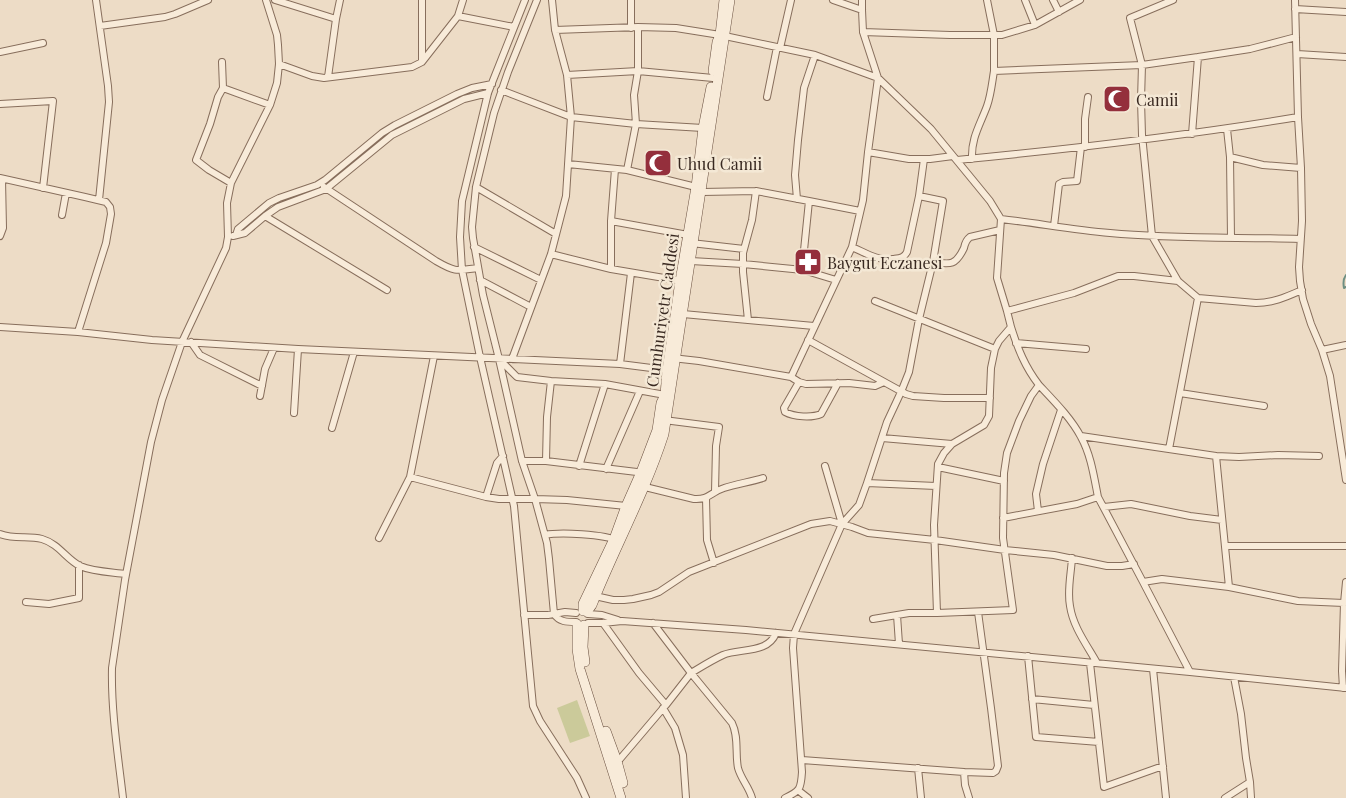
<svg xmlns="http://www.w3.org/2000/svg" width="1346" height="798" viewBox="0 0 1346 798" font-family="'Playfair Display',serif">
<rect width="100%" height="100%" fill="#eddcc6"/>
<path fill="#cbca9a" d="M577,700L590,736L570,743L557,708Z"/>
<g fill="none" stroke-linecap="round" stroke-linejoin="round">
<path stroke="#6e8f83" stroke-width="2" d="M1346,275C1343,279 1343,283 1344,288L1346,287"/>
<defs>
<path id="street" d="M96,0L108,86L109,102L99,200
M275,0L336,19
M525,0L488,93L462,201L460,237L462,270L480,357L514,506L533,706L540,721L577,778L586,798
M537,0L508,72L494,113L476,187L472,227L473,238L483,295L499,359L522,461L535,499L547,543L549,559L554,614C559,622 567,622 576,622
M631,0V28
M833,0L862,10
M862,0V10L863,32L878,78L868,152L909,159H930L953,156
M1025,0L1035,25
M1053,0L1059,12
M1080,0L1035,25L1002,35H994V71L1142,65L1141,100L1142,135L1152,236L1178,281L1198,298L1256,303C1273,303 1286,297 1302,290
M1173,0L1130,18L1142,65L1198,57
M1295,0L1298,117L1301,168L1302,221L1299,267L1300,281L1303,299L1311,324L1322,350L1330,376L1346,480
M1295,9L1346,12
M458,16L514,27
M100,26L165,17L175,14L208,0
M555,30L638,27L676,28L720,35L815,55L878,78L931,129L990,201L1001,219L997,278L1007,311L1074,293L1118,276H1134L1178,281
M863,32L950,35H994L987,0
M780,48L791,0
M0,52L43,43
M1297,54L1346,57
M422,61V0
M222,62L223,88L218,97L210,124L196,160L209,170L231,183
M279,64L312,76L324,78L412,67L422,62L458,16L463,0
M567,75L638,71L713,78
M328,77L336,19L340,0
M223,88L270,105
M501,90L571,117L636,124L703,128
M767,97L777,47
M0,104L53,101L43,188
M1227,129L1230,157
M1192,134L1198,57L1250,49L1296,37
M1085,147V119L1088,97
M868,152L863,200L852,247C866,253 877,261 893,259C900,258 904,258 907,252L919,196L924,159
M972,159C971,138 980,125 987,106C991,95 992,83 994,71
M957,160C1071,149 1185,136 1298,117
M568,164L627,170L696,187L702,192L756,191L809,201
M627,170L636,124L634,95L638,71V27
M0,178L85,197L106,202L110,207L111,214L106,243L78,332
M324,187L436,261C455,272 456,271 478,268
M476,187L556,234
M919,196L943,201L933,262L919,319L909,372L901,392L887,422L867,483L936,486
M797,199L795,175L798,140L804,88L815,55
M62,215L66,193
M265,216L387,290
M1001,219C1037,223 1073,230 1110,233C1173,239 1237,237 1300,239
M611,221L688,235
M1054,226L1059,184L1063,182L1077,181L1081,147
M236,235L238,229L269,203L279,198L317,185L325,180L382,133L395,125L457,94L472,88L492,84
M0,236L3,228L2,179
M233,236L245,233L265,216L278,207L326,189L392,135L464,99L488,93
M1231,238L1230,157L1263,165L1301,168
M691,243L744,249
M474,247L541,280
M551,254L611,269L682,281
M691,261L743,264L803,270L836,280
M933,262C951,265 956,265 964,248C965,243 966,240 970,237L1000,230
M611,269V221L615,169
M802,270L809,201L860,211
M480,280L531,307
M875,301L995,349L999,341L1011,327L1007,311
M683,314L814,326
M748,320L743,272V253L752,220L756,191
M0,327L78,332L152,340L298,349L620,364L667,370
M1011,327C1018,349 1025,367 1039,385
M808,340L906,394L913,396L944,398H990
M191,342L200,355L262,386
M1016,343L1086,349
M995,349L991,368L989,416L984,425L952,444L944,453L938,464L934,525L937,613L1013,610L1003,538L1004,473L1007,453L1019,421L1031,396L1039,385C1054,401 1071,418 1081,437C1091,455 1094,477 1098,497L1077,504L1003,518
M1322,350L1346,345
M434,356L410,477L486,497L499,499H535L567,500L626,506
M672,358L699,361L791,377L852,247
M512,359L551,254L566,196L571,117L567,75L555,30L552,0
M500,360L517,377L551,381L605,384L665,395
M620,364L631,273
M791,377L799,382L806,384L849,383L875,386L884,382
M799,382L784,408L785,412C794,417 812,418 821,414L838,383
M1180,393L1264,406
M260,396L265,369L274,348
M294,413L298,349
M664,420L719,427L716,446L715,492
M332,428L354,352
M1081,436L1216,456L1229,587L1162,579L1143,582L1098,497
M882,438L952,444
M1169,449L1198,298
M1216,456L1239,457L1278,455L1319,456
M522,461H546L645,473
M546,461L547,417L551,381
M579,466L605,384
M825,466L842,524
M938,467L1004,481
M606,469L640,391
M641,486L694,499C709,500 711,492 724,488C736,484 750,482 763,478
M486,497L497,463L503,456
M706,498L707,540L714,563
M1104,507L1131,504L1190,516L1222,520
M1038,511L1036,494L1043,464L1061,410
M0,534C15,540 28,535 42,539C59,544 66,559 80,566C94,572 112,572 126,574
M545,535C559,532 605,534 618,541
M379,538L410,477
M1225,546H1346
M1072,558C1071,574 1067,591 1070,606C1073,627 1087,645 1097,663
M1229,587L1298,601L1344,603L1346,582
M595,596L613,600H624L633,599L651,595L659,592L689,572L811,524L830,521L852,527L868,533L935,540L1005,550L1054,555L1107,566H1122L1134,564
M26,602L49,604L79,598V565
M588,614L602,615L618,620
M524,615H548L565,612L576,613
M897,615L899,644
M873,619L909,613H937
M588,623H603L622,621L746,630L1190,672L1143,582
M603,623L639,673L666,705L691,673C701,667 712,660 723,655C740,648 768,654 776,633
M653,623L691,673L732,723C739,737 735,753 738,768C741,779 749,787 752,798
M1028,656L1036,737L1099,742
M1090,663L1104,787L1163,766
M1153,669L1166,798
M1190,672L1346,688
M1343,688L1342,671L1344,603
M1032,699L1094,705
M663,708L675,728L683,755L686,798
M802,760L964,772L965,785L969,798
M615,762L620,759L665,706
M918,768L921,798
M964,772L993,773L996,771L998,766L991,708L978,612
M1250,782L1251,798
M799,791L808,798
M123,798C118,755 111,711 112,668L125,580L151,442L162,400L182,342L226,248L228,237L227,203L231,183L270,105L277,83L279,64L278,45L277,35L266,0
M785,798C800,791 801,789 802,772L793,648L794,634L842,524L859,505L867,483
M1225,798L1250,782L1246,758L1241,714L1234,677"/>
<path id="secondary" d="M713,71L717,42L720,35L724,0
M583,611V604L614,539L626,506L641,472L657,430L661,403L665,395L667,370L680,281L696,187L703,128L711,87
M587,612L592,605C615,547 645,493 664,434L730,0
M577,624V649L580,669L621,798
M584,625L583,647L585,662
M606,731L617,761L623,783"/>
</defs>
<use href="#street" stroke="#876e5c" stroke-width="8"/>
<use href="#secondary" stroke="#694f3f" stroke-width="10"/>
<use href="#street" stroke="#f8ebd9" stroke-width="6"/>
<use href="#secondary" stroke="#f8ebd9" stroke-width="9"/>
</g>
<defs>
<symbol id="mosque-square" viewBox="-11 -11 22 22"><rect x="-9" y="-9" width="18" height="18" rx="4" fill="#942f3c" stroke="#f4e8d5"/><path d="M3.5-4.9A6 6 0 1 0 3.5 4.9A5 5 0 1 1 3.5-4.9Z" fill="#fff"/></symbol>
<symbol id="pharmacy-square" viewBox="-11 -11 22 22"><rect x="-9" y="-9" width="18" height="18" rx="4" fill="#942f3c" stroke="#f4e8d5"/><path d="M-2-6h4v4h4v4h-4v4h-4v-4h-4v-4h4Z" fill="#fff"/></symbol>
</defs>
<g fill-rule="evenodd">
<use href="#mosque-square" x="1101" y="83" width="32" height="32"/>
<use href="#mosque-square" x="642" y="147" width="32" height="32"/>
<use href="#pharmacy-square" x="792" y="246" width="32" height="32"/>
</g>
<g text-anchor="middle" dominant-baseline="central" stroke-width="5" stroke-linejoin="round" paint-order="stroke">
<g font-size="16" fill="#382820" stroke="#f4e8d5" text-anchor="start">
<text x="1136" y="99">Camii</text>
<text x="677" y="163">Uhud Camii</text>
<text x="827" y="262">Baygut Eczanesi</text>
</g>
<g font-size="16" fill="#382820" stroke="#f4e8d5">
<text transform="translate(662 310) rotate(-82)">Cumhuriyetr Caddesi</text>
</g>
</g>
</svg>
